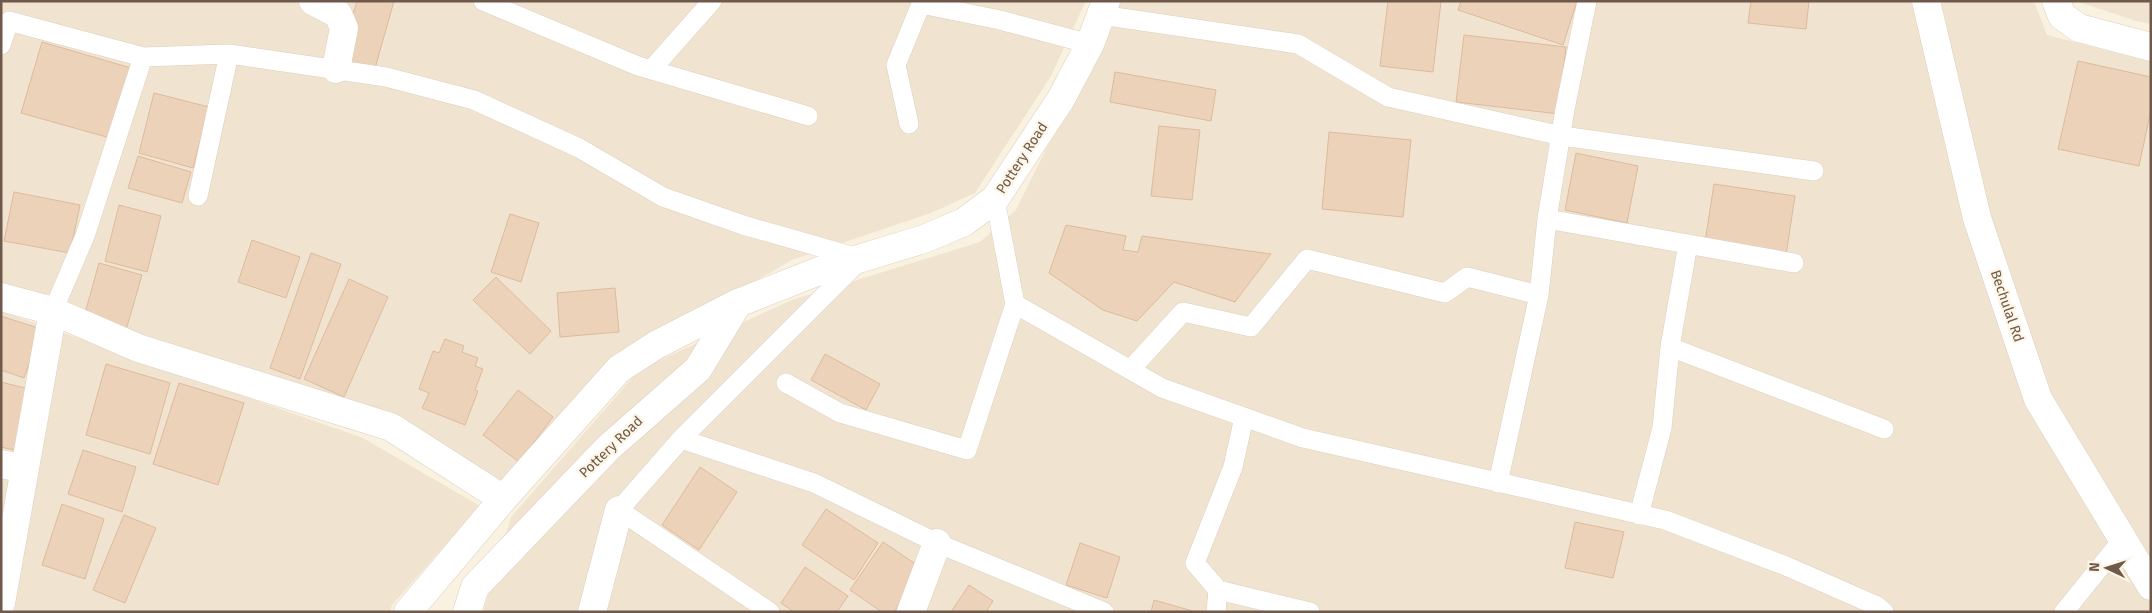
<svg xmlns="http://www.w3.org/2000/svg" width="2152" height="613" viewBox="0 0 2152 613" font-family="'Fira Sans',sans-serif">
<rect width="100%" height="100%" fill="#faf2e0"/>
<path fill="#f0e4d0" d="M1,1H1086L1051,76L975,193L931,213L792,260L604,368L499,495L365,422L1,303Z
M1119,1H2034L2047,35L2151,62V612H483L511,517L640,369L792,300L980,242L1016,210Z
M2076,1H2151V24L2136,21Z
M1,311L363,438L480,506L392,605L390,612H1Z"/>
<path fill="#edd2ba" stroke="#deba9c" d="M357,1H394L374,72L339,61Z
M1388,1H1441L1433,72L1380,66Z
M1461,1H1577L1563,45L1458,10Z
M1751,1H1809L1806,29L1748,23Z
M1464,35L1566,47L1559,114L1456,102Z
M42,42L131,68L110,138L21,113Z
M2078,61L2151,77V110L2139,166L2058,149Z
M1115,72L1216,90L1211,121L1110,102Z
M154,93L209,107L193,168L139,153Z
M1159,126L1200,130L1192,200L1151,196Z
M1329,132L1411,140L1403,217L1322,209Z
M1576,153L1638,166L1627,223L1565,210Z
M138,156L191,172L182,203L128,188Z
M1714,184L1795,196L1786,255L1705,242Z
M14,192L80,205L70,253L4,241Z
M119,205L161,216L147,272L105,261Z
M510,214L539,223L521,282L491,272Z
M1066,225L1126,236L1123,250L1138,252L1142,236L1271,254L1235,302L1174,282L1137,321L1103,310L1049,273Z
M252,240L300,257L286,298L238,282Z
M311,253L341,264L300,379L270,368Z
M99,263L142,275L126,330L84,317Z
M496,277L551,331L530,354L473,300Z
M349,279L388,297L344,397L304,379Z
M615,288L619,332L560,337L557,293Z
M1,316L41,329L24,378L1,370Z
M445,339L464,346L462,352L478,358L475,366L483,369L475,390L478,391L465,425L422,408L429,393L419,389L433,351L439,353Z
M825,354L880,384L866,410L811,380Z
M106,364L170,383L150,454L86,435Z
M1,382L29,389L14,450L1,447Z
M179,383L244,403L218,485L153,464Z
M518,390L553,417L519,462L483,435Z
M83,450L136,467L122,512L68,494Z
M700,467L737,492L699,550L662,525Z
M62,504L104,519L85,579L42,565Z
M826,509L878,543L854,580L802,545Z
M124,515L156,528L125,603L93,590Z
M1575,522L1624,532L1613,578L1565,568Z
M883,542L923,569L894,612H882L850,590Z
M1080,543L1120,557L1107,598L1066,585Z
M805,567L848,596L837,612H794L781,603Z
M969,585L993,601L986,612H951Z
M1154,600L1196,612H1151Z"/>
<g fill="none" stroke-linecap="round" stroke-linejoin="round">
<defs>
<path id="service" d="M483,1L638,66L808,116
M1101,15L1298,44L1388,97L1562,136L1814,171
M1,45L9,21L143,57L85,236L53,311
M143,57L229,54
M651,70L712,1
M909,124L896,65L921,4L1000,20L1090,44
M198,196L229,54L386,77L474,100L579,148L663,197L743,225L858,258
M1547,219L1794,263
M1015,304L1162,388L1303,438L1665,520L1786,566L1877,606L1884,612
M1670,347L1884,429
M1130,370L1183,312L1251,327L1307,259L1445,293L1467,277L1539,295
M786,383L840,413L967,450L1015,304L995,199
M1244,417L1233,467L1195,563L1218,590L1310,612
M681,439L814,483L937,543L1104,612
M1498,483L1539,295L1547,219L1565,109L1587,1
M1639,515L1662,428L1670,347L1688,244
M770,612L619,510L681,439L859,261
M1216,612L1218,590
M2064,612L2123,539"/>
<path id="minor" d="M313,1L338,14L344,28L336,69
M1926,1L1977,218L2038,399L2151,586
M2056,1L2062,16L2079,28L2151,47
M1,297L53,311L138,348L391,427L503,499L408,612
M1,464L25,469
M1,603L53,311
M592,612L619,510
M911,612L937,543"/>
<path id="tertiary" d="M503,499L619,369L656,345L738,303L819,271L924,239L964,222L995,199L1061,99L1090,44L1106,1
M467,612L475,587L608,448L698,369L738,303"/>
</defs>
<use href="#service" stroke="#ddcebd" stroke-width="20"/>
<use href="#minor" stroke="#ddcebd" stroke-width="29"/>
<use href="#tertiary" stroke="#ddcebd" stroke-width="29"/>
<use href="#service" stroke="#fff" stroke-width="19"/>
<use href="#minor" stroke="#fff" stroke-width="28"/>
<use href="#tertiary" stroke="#fff" stroke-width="28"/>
</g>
<g text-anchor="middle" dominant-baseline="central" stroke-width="4.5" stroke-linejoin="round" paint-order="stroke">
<g font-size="14" fill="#6e594a" stroke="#fdf6e6">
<text transform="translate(1022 158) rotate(-57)">Pottery Road</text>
<text transform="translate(2007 306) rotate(71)">Bechulal Rd</text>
<text transform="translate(611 447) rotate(-44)">Pottery Road</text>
</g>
</g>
<rect width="2152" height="613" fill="none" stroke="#6e594a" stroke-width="5"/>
<g transform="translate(2107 568) rotate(274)" stroke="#fdf6e6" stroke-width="4" paint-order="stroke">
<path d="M0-4L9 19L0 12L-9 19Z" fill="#6e594a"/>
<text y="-8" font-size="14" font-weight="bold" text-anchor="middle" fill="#6e594a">N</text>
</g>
</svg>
